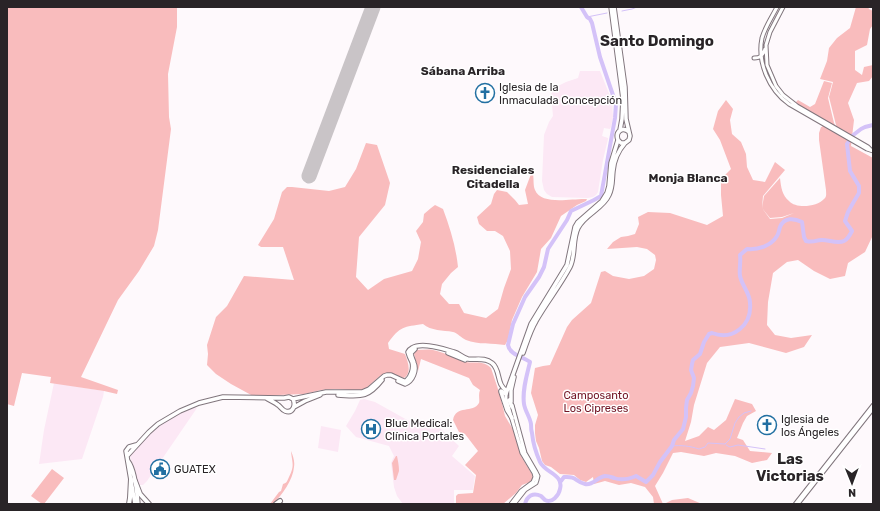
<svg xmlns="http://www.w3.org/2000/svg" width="880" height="511" viewBox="0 0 880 511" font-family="Rubik,sans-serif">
<rect width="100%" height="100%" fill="#fef9fc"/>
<path fill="#fce8f5" d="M580,71H600L612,101L613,117L611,127L610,129L604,128L602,136L608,138V139L603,160L598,192L596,195L593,197L588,198L552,197L547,194L544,190L542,181L544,135L549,122L553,116L551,94L556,87L566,82L578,78Z
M54,383L104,391L103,397L82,459L39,464L44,430Z
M364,399L375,402L418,426L423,425L426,421L441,429L459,446L452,456L475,476L473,490H454V504H403L397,496L394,487L391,463L394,456L389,446L356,437L346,426L355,411L360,400Z
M194,407L197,408L147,481L143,485H139L130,456L131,453L150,434L164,422L184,411Z
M321,426L341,430L338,452L318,448Z"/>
<path fill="#f9bcbd" d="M7,7H177V27L168,74L169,117L171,129L158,230L154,246L139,271L118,300L81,377L118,390L117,394L104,391L50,383L51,377L22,373L14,406L7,404Z
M856,7H868L869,9L873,11V25L870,29L867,45L855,51V70L862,75L864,67L873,65V76L869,81L857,83L848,103L854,120L851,146L873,158V235L865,252L848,263L845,276L830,279L814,271L798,260L787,262L773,273L768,302L767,325L775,335L791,338L812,335L804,347L786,353L749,343L720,347L707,363L694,405L691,422L685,441L699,436L708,427L714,430L726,420L735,399L752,404L756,411L747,416L743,423L737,438L743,440L750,451L772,453L767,460L752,463L735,456L716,453L704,456L681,452L673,453L663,473L655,486L663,504H654L653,497L645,487L631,483L619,485L605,481L594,484L593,477L586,482L580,480L574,475L560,474L551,467L545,465L542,461L539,448L536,441L535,433V425L538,415L531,393L535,368L543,366L550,365L567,327L572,320L591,303L601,272L605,271L613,276L629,279L644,276L654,269L656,260L655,255L647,249L637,247L607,249L613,242L621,237L628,236L635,234L639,224L638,217L648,212L670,213L707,225L723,216L721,195V179L731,169L720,140L713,129L718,111L726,100L733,109L730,120L732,134L741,142L746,154L747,167L753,180L765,182L775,162L785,170L763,196L762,208L770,219L782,218L794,213L782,217L770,218L762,208L764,196L780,178C781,187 782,195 789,201C796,209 817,207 824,199C827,197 826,194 826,190L819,140V133L821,127H822L823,125L795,103L798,100L810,107L815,104L824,81L832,83L828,98L834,123L837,129L829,97L833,82L820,79L827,61L829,48L837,38L850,28Z
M366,143L377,145L390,183L385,205L359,237L356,277L368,290L384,279L412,271L418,259L421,242L416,231L423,222L424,214L431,208L435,205L443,209C450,228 456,247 458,267L451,273L442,284L440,294L449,304H459L464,313L486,318L498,309L504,288L511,269L510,251L503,236L495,231H487L479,224L477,217L491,204L494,194L497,190L507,192L515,200L519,205L528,204L525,190L531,174H533C534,179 533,186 535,190C541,206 573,198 587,199L586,201L577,205L561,216L551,238L541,249L537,272L522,297L512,320L508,340L505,345C493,343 478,345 466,340C461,338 458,333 453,332C443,330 431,331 423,324C404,327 400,326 388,343L389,349L405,354C408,362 412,373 404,378L388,373L381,375L363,391L335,389L321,390L304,394L253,396L231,384L216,374L207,365L208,354L207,345L216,317L227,306L244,276L294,280L283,247H261L258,245L274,219L282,192L287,187H292L329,191L345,187L356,169Z
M417,350C422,350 428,349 433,350C444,352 453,358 463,361C474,365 481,359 491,368L500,395L505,416L515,433L521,456L532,474L533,480L530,482L522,485L516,493L503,504H456V496L458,494L473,493L476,475L465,465L478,451L465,434L459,432L453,420C456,404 473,414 479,403C480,400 478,395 480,390L473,385L469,378L421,359L418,371L414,354L415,351Z
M291,451C293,456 295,461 294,467C293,480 282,495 273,504H270L279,492L281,491L283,484C287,483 287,481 289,477C295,465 292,463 291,451Z
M396,456H397C398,461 399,466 399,471C398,474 397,477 396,480H394L392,463Z
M52,469L64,478L44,504H42L31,496Z
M688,498L702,504H664L672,500Z"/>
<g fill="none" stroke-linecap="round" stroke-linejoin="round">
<path stroke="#d4c2f8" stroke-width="1" d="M622,11L632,9L637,7
M587,17L607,13
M726,445L730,447L738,445L765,449
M672,446C681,445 690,446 699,449L705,447L708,443L725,444L730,439L735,423L739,417L744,413L751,411"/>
<path stroke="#d4c2f8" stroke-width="4" d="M561,481L564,477C577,476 575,482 585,484C593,486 597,477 605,476C609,476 611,477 614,478C622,481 629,479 636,476L646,482L653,475L660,462L672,446L674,440L683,429L686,417V408L687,400L691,393L693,386L694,378L691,370L692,364L693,360L700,354L704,342L709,334L712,333C733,341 752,325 750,303C750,293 742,286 740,276C739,270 741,261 740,255L747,249C758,250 771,246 777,236C779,233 779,230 780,227C784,217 794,218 802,222L804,237L806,241C815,243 815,240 822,240C829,240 838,244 844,241C848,239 850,235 852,231L845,221L848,212L853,203L859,193V186L850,171L847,144L852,136L861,129L865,127L873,125
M525,504C527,496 533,492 541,496C542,497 544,499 545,500C552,504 559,495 560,489C564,474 545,473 540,462C536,453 533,443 532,433C531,430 531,427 531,424C530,417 525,411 524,404C522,390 527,375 530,362C523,357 509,354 508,345L513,324L525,297L539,277L544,267L548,249L567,220L571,211L594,200L601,196L615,118L616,104L600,57L592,23L590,19L587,17L581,7"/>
<path stroke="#c9c4c7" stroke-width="15" d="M309,176L373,7"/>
<defs>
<path id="tertiary" d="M795,504L873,405
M798,504L873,409"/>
<path id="secondary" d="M777,7C772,17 765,27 762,38C757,62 769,90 789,104L867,149L873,151
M783,7L770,32L766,45L767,65L776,86L783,95L797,106L868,147L871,150
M754,58C761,58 763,55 765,49
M506,394V399L522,453L534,473L535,477L533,482L521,491L511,504
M512,405L525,453L536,472L538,476L537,480L536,483L525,490L514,504"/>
<path id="primary" d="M611,7L623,99L622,119L620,130
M614,7L625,87L626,119L630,136L629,140L625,143H621L618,140
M448,353L465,360
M523,353C527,342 530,331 536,321C546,303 560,286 570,267C576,255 572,240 578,228C585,214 603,209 609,195C613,187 612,179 613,171C614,160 618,151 625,143
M398,381L405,384C413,381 417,370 414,363C413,359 411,357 411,353L415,349
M501,391L506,394L531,324L567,265L575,227L578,222L602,201L607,193L609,186L611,163L618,140C615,132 622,126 629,132
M501,392L507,410L512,418
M338,395C360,396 367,399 382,380
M266,398C270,400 274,402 278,405C280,406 282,410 285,411C293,414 296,405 293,399
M509,400L512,407
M511,402V390L514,377
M294,407L305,401L320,395
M127,456L149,432L158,424L180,411L199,403L223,397L284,398L289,397L293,399L326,392H362L369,389L384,376L387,375H391L404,381H406C411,377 414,368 412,362C410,358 409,356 408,352C409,350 410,349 412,348C421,342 445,349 454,352C459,353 463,358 468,359C476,360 485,357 492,363C501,370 496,385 507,391
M128,461C135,470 137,492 138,504
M135,504L126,451L129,447L136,445"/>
<path id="trunk" d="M135,481L140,494L149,504
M129,504L130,498L131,479
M276,504L280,501"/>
</defs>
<use href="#tertiary" stroke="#81767d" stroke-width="4.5"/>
<use href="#secondary" stroke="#81767d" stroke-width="5"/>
<use href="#primary" stroke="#81767d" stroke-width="5.5"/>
<use href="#trunk" stroke="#81767d" stroke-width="6"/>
<use href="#tertiary" stroke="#fff" stroke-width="2.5"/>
<use href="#secondary" stroke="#fff" stroke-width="3"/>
<use href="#primary" stroke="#fff" stroke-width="3.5"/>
<use href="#trunk" stroke="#fff" stroke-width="4"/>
</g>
<defs>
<symbol id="church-ring" viewBox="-11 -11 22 22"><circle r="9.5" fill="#fff" stroke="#2270a2" stroke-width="1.5"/><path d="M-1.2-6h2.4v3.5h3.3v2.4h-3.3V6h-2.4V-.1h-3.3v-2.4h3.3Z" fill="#2270a2"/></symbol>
<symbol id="hospital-ring" viewBox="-11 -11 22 22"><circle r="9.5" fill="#fff" stroke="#2270a2" stroke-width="1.5"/><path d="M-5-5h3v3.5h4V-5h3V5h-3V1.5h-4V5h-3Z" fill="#2270a2"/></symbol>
<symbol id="civic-ring" viewBox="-11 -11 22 22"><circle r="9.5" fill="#fff" stroke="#2270a2" stroke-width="1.5"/><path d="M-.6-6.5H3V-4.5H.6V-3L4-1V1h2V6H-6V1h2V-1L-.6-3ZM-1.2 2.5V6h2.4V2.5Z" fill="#2270a2"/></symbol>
</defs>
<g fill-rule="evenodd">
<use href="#church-ring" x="474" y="82" width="22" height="22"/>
<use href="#church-ring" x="756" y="414" width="22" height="22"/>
<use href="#hospital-ring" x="360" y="418" width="22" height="22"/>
<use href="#civic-ring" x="149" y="458" width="22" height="22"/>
</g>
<g text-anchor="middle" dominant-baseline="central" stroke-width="3" stroke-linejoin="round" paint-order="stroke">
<g font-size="11" fill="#292427" stroke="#fff" text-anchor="start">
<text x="499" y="87">Iglesia de la<tspan x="499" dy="13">Inmaculada Concepción</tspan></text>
<text x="781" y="419">Iglesia de<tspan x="781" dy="13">los Ángeles</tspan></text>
<text x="385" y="423">Blue Medical:<tspan x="385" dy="13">Clínica Portales</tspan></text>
<text x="174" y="469">GUATEX</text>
</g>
<g font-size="11" fill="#711424" stroke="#fff">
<text x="596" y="395">Camposanto<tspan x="596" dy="13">Los Cipreses</tspan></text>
</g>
<g font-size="12" font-weight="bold" fill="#292427" stroke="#fff">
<text x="463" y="71">Sábana Arriba</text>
<text x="493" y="170">Residenciales<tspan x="493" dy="14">Citadella</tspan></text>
<text x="688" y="178">Monja Blanca</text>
</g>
<g font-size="15" font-weight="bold" fill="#292427" stroke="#fff">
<text x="657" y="41">Santo Domingo</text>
<text x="790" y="459">Las<tspan x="790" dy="17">Victorias</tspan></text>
</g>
</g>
<rect width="880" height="511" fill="none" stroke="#292427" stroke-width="16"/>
<g transform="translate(852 483) rotate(179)" stroke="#ffffff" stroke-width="3" paint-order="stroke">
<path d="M0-3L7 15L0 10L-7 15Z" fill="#292427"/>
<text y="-6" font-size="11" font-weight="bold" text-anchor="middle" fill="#292427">N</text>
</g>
</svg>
